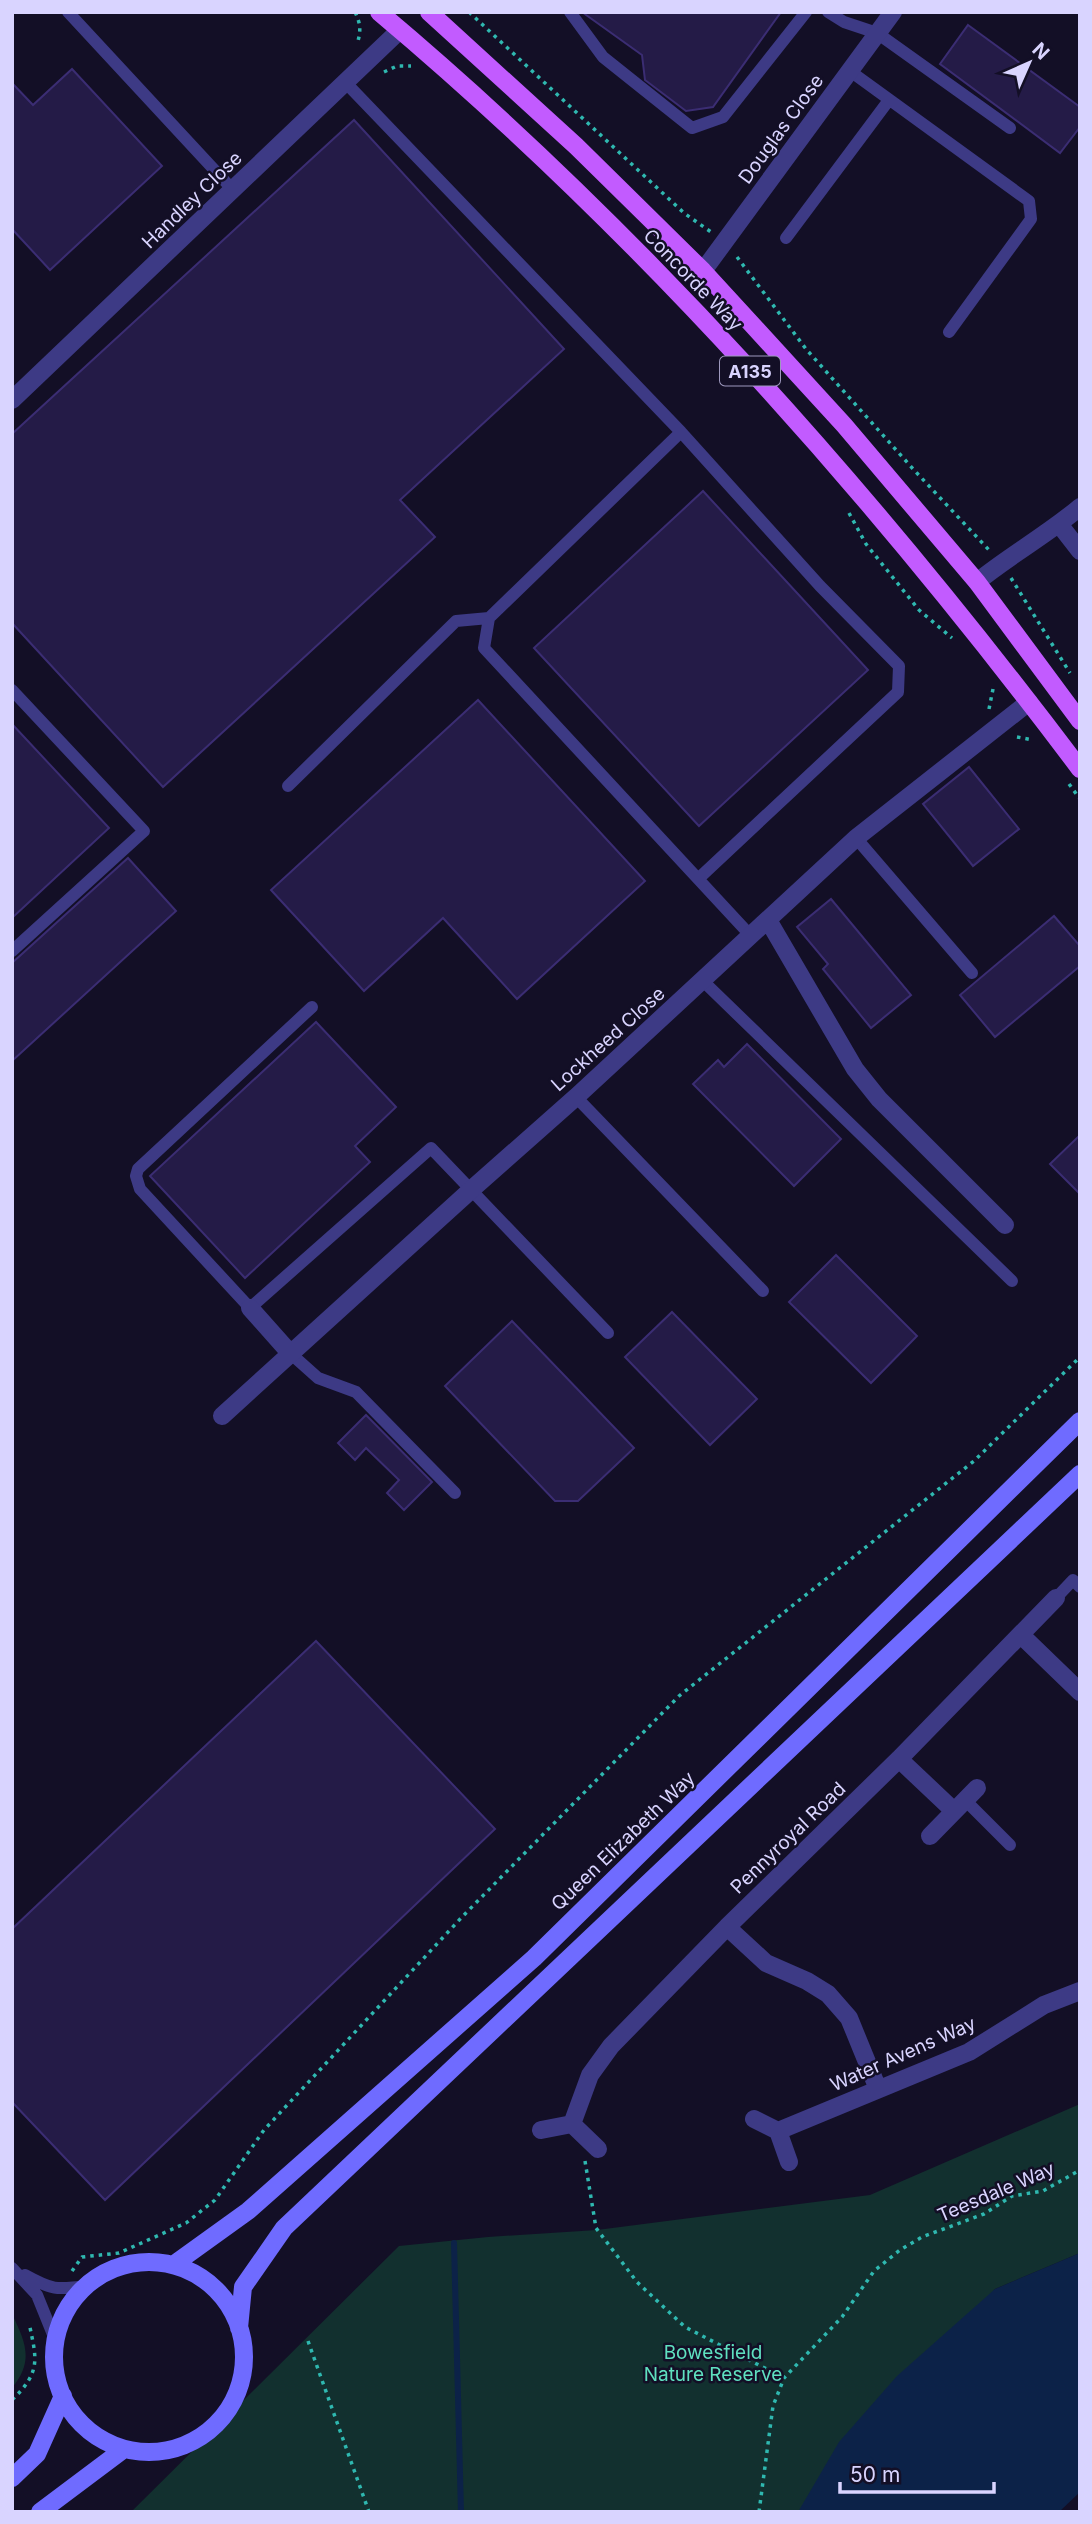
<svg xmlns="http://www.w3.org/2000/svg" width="1092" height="2524" viewBox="0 0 1092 2524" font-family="Inter,sans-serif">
<rect width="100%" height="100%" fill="#130f26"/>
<path fill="#12302f" d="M1080,2104V2253L995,2289L816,2512H131L399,2246L488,2237L597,2230L870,2195Z
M12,2314C26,2343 34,2361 12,2388Z"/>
<path fill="#0c2248" d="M1080,2253V2492L1059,2512H798L839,2442L897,2376L995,2289Z"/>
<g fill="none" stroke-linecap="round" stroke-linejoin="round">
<path stroke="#0c2248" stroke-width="6" d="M454,2243L461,2512"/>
</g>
<path fill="#241b47" stroke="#3b2d73" stroke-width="2" d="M582,12H781L713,107L686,111L645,80L642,55Z
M968,25L1080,107V127L1060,153L940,64Z
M72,69L162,166L50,270L12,229V83L33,105Z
M354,120L564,349L400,500L435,537L163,787L12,623V434Z
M703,491L868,670L699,826L534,648Z
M478,700L645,881L517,999L443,918L364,991L271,890Z
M12,724L109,828L12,918Z
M969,767L1019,829L973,866L923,804Z
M128,858L176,911L12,1061V963Z
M831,899L911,995L871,1028L823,969L828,964L797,927Z
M1054,916L1080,946V966L995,1037L960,995Z
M316,1022L396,1107L355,1146L370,1162L245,1278L150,1176Z
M747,1044L841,1139L794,1186L693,1084L718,1060L724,1067Z
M1080,1135V1194L1050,1164Z
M836,1255L917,1336L871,1383L789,1302Z
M672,1312L757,1399L710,1445L625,1357Z
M512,1321L634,1448L578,1501H555L445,1386Z
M366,1415L432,1482L404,1510L387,1493L399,1480L366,1448L355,1460L338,1443Z
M316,1641L495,1829L105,2200L12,2102V1929Z"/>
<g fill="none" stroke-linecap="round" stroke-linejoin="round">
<path stroke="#2fb8b0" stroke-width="3.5" stroke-dasharray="3.5 5" stroke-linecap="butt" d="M355,12C361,24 361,32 357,44
M469,12L684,213L711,232
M384,72L397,66H411
M737,257L806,349L914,470L989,550
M849,513L866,544L919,610L952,638
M1011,578L1070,673
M989,709L993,689
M1017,737L1033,740
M1069,784L1080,799
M585,2161L596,2228L637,2282L685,2327L784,2378
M72,2271L82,2257L119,2253L186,2223L215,2200L264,2130L462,1917L679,1696L974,1461L1080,1357
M308,2341L369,2512
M12,2400C41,2372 37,2360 29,2323
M759,2512L773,2406L784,2378L842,2317L874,2271L900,2250L922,2237L984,2214L1012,2196L1043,2191L1080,2170"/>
<path stroke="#3d3a85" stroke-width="12" d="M68,12L233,190
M570,12L603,57L692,128L723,117L806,12
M828,12L844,22L877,33L1010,128
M850,71L1029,201L1031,219L949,332
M346,83L681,432L489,618L484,648L751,936
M786,238L889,100
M681,432L820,586L899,666L898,692L698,879
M12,690L144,831L12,951
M288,786L456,621L489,618
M856,838L972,973
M703,981L1012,1281
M312,1007L138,1169L136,1176L140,1189L250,1308L431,1148L608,1333
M576,1097L763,1291
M290,1353L318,1378L356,1392L455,1493
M1056,1598L1073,1580L1080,1587
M965,1800L1010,1845
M12,2268L37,2295L56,2342
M25,2275C52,2290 56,2290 87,2286"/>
<path stroke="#3d3a85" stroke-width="18" d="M703,271L893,12
M12,400L400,30
M1059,524L1080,551
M977,582C1010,555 1047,535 1080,507
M768,920L855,1069L879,1099L1005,1225
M250,1308L290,1353
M222,1416L472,1189L576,1097L856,838L1029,702
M1021,1635L1080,1692
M899,1759L954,1811
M930,1836L977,1788
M727,1927L766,1963L807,1981L828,1994L849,2018L878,2089
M754,2119L778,2131L969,2052L1044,2005L1080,1991
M572,2124L590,2075L611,2046L727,1927L899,1759L1056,1598
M541,2130L572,2124L598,2149
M778,2131L789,2162"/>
<path stroke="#6f6bff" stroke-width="18" d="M54 2357a95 95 0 1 1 190 0a95 95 0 1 1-190 0Z
M173,2265L248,2211L534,1958L1080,1421
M239,2328L243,2287L284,2228L1080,1474
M12,2478L37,2454L63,2396
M40,2512L124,2449"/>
<path stroke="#c25bff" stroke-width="18" d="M379,12C643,234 873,494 1080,769
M429,12L576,146L703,271L844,425L977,582L1080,721"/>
</g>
<g text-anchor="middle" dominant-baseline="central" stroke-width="5" stroke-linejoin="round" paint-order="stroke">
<rect fill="#130f26" stroke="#9e99be" stroke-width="2" x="720" y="356.5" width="60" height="29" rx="5"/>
<g font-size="18" font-weight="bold" fill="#d9d4ff">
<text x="750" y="371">A135</text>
</g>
<g font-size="19" fill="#d9d4ff" stroke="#130f26">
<text transform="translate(781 129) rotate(-54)">Douglas Close</text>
<text transform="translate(192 200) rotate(-44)">Handley Close</text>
<text transform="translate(693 280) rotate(46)">Concorde Way</text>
<text transform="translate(608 1039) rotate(-42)">Lockheed Close</text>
<text transform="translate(788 1838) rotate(-44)">Pennyroyal Road</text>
<text transform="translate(623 1841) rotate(-44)">Queen Elizabeth Way</text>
<text transform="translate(903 2054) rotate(-24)">Water Avens Way</text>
<text transform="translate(996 2192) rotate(-23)">Teesdale Way</text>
</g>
<g font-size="19" fill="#5fe0c0" stroke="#130f26">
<text x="713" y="2352">Bowesfield<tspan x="713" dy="22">Nature Reserve</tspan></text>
</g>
</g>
<rect width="1092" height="2524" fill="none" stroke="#d9d4ff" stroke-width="28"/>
<g transform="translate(1029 63) rotate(45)" stroke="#130f26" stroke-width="5" paint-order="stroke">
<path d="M0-5L12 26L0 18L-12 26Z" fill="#d9d4ff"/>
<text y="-10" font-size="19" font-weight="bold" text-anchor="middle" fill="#d9d4ff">N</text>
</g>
<path d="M840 2482v10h154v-10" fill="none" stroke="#d9d4ff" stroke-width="3.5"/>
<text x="850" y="2482" font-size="21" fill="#d9d4ff" stroke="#130f26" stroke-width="5" paint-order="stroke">50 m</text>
</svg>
